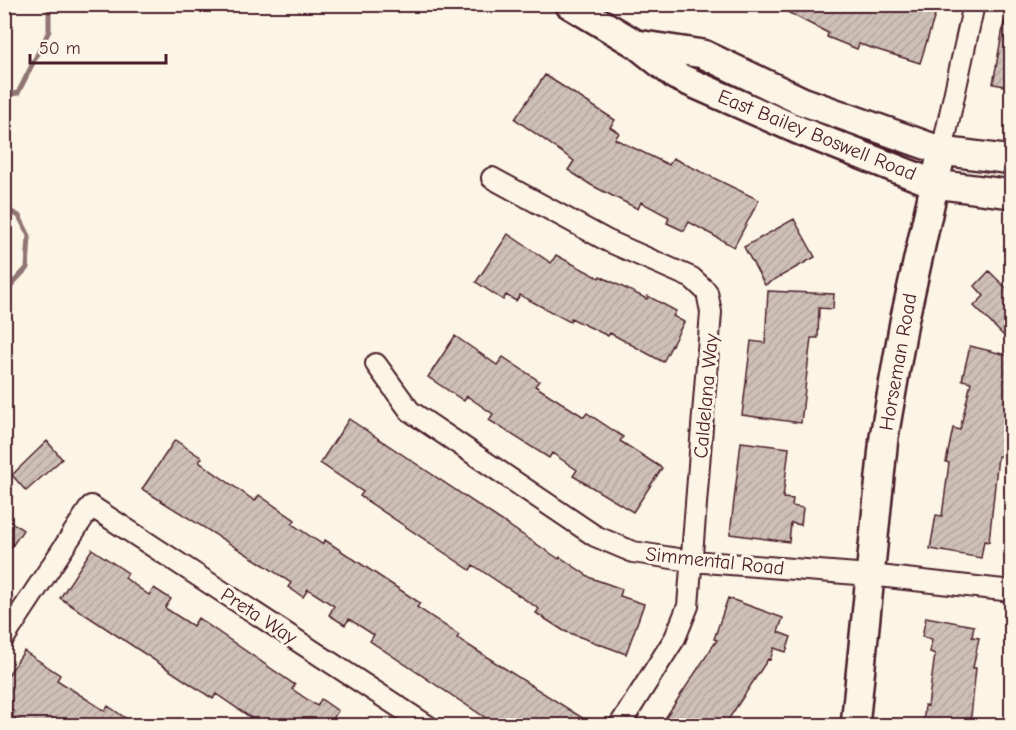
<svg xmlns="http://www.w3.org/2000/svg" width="1016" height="730" viewBox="0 0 1016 730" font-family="'Comic Neue',sans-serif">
<defs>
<pattern id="building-hatch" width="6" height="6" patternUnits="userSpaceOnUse" patternTransform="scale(1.5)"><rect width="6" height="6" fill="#cfc0b7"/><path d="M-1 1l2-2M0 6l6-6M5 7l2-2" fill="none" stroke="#b3a59e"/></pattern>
</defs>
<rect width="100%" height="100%" fill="#fcf5e5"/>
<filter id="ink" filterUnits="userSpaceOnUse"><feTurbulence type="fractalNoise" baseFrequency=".0167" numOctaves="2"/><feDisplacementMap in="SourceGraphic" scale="12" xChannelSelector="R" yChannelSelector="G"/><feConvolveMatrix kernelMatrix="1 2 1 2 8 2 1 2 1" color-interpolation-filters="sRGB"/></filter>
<g filter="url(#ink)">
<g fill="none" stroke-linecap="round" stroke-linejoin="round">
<path stroke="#917474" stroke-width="5" d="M4,95L18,93L49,31V4
M4,208L19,216L29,236L27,268L12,284L4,303"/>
</g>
<path fill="url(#building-hatch)" stroke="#4a1f2b" stroke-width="1.5" d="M772,4H912L936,12L920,63L859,44L857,49L827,37L828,33Z
M1004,22L1011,23V87L993,84Z
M545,75L615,120L610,127L619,133L615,139L669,165L673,158L759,200L734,247L689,222L684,231L667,223L669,217L641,202L638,209L591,185L568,170L574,161L515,119Z
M794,219L815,257L765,285L744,247Z
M508,234L551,263L556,255L599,278L600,276L647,299L648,296L676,311L673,316L684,322L663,362L610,333L608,336L571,318L570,322L520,295L516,301L506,295L503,300L476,282Z
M989,271L1011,293V343L974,306L984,296L975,286Z
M768,291L834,294L833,309L819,308L818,338H811L801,423L742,415L751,341L765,343Z
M455,336L497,365L503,357L539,381L535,386L584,417L587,413L623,437L620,441L662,468L633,512L573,476L577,470L552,453L549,458L489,420L493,414L467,396L464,401L428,377Z
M970,346L1011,356V414L1002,456H998L989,542L984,541L981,558L930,549L936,515L942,516L949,463L946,462L953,428L960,430L971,382L962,380Z
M349,419L559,559L560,557L591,578L622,589L620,596L644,604L626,654L564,631L536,613L539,609L473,565L470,570L360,496L363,492L320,463Z
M175,440L202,458L199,462L255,501L259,495L295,520L292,524L322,544L325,540L420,603L417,607L459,635L457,638L595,726H498L370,641L374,635L349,619L345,625L329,615L334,606L308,589L303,597L288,587L291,583L264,565L142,489Z
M47,441L62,459L26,491L12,475Z
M741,442L789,448L783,498L793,499L792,506L803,508L801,525L791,523L789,542L730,534Z
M4,517L23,530L4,558Z
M92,549L128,573L125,578L149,595L154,588L171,599L165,608L193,626L198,618L295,685L292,689L317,706L321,699L338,711L328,726H263L216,694L213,699L60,598Z
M728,598L783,618L778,632L791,637L786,652L774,648L770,660L768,659L724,726H660L717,640L714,639Z
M926,617L974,626L972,637L979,638L973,668H976L970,726H923L925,705L928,706L935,654L930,652L932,639L922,637Z
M24,651L60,675L57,680L105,711L108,706L137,726H27L12,716L14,712L4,705V681Z"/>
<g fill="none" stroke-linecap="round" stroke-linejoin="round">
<defs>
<path id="street" d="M942,151L974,4
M492,178L608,241L692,278L707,292L711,312L688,606L675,638L619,726
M376,364L410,411L595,536L633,552L691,561L870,575L1012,591
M4,638L91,506L428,726"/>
<path id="secondary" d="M569,4L636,44L676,76L798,130L935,184L1012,194
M637,44L703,54L802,101L942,151L1012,160
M855,726L884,437L904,322L942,151"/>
</defs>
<use href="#street" stroke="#4a1f2b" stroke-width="24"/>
<use href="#secondary" stroke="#4a1f2b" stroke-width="32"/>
<use href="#street" stroke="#fcf5e5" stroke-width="20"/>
<use href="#secondary" stroke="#fcf5e5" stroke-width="27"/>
</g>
</g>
<g text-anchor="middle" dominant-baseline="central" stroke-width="6" stroke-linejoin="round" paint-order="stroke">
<g font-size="20" fill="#4a1f2b" stroke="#fcf5e5">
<text transform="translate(817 135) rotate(22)">East Bailey Boswell Road</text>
<text transform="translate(898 362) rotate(-80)">Horseman Road</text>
<text transform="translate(706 396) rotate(-85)">Caldelana Way</text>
<text transform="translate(715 561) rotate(6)">Simmental Road</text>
<text transform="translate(259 616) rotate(33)">Preta Way</text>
</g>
</g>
<rect width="1016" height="730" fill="none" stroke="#fcf5e5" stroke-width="24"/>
<rect x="12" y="12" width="992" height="706" fill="none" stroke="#4a1f2b" stroke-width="2" filter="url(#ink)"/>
<path d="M30 54v9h136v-9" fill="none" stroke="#4a1f2b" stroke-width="3"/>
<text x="39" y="54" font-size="18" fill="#4a1f2b" stroke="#fcf5e5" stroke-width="4.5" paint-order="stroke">50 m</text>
</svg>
